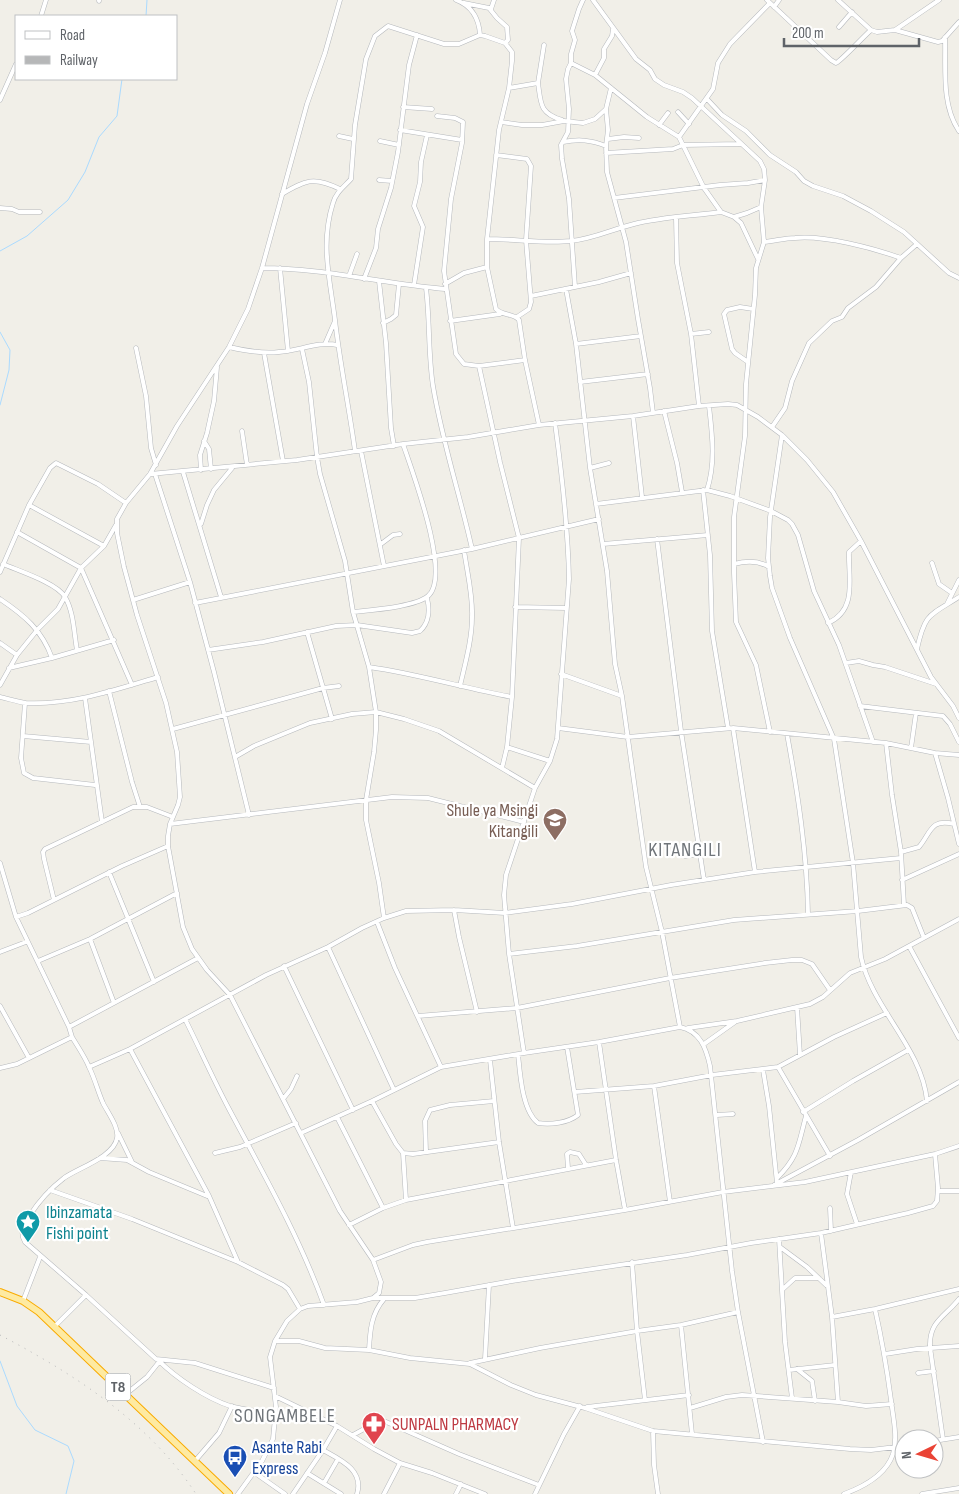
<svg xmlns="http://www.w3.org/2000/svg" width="959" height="1494" viewBox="0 0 959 1494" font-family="'Sofia Sans Condensed',sans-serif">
<rect width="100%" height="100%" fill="#f1efe8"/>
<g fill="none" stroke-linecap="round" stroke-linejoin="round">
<path stroke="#aadaff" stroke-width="1" d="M146,16L147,0
M0,251L27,236L68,200L85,172L99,137L117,116L122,79
M0,332L10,350L9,370L0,405
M0,1361L17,1406L35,1430L68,1446L74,1461L66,1494"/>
<defs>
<path id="minor" d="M456,0C472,6 479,19 480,35
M583,0L579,9L572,31L575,40L571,54V63L595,75L647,117L679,137L704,188L721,212L734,217L741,223L758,259
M593,0L636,59L650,70L655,79L664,85L683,92L692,98L760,161L764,169L765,180L761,207L764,242L756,268L755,295L746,384L745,436L734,517V573L736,622L756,665L770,732
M767,0L831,60L836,63C841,61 863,37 871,30L877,32L895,30L938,42L942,41L959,22
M838,0L871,30
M99,1V0
M464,3L489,8L497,18L507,27L508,40L505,43
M774,7L779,0
M491,9L494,0
M41,16L46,0
M839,27L852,12
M895,30L939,0
M945,37C946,67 941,105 959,131
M571,63L568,69L566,79L569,109L568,132L561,145L562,159L569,199L575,287
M595,75L604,58V49L612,36L613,29
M538,83L544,45
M509,88L538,83C541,103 539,113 562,120
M611,88L606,109L608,130L606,146L607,172L626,242L638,319L650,388L653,413
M707,99L722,115L746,131L770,155L796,172L804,181L813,186L843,196L871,211L904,232L949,273L959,278
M0,100L16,64
M403,107L432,109
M678,112L689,124
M437,116L455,118L463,122L462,143L451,199L444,271L456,354L464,364L479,366L525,360
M501,122L522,125H542L564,121L583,123L595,119L606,109
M659,125L668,113
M400,130L462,140
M339,136L353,139
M679,137L713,89L718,63L730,44L770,3
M608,139L624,137L639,138
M380,141L399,145
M563,142C579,139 591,140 606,146
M606,153L673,149L683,145L740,144
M496,155L527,159L531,166L526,240L531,302L529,309L517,317
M379,180L392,181
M282,194C306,180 314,176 340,189
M614,198L720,185L748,183L765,180
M0,208L12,209L19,212H40
M734,217L747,213L761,207
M676,218L677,263L691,334L699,406
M487,239C515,239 545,244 571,241C593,239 613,229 634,224C662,217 692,216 721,212
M764,242C775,241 785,238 795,238C824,235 873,248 901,258
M262,268C324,268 384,284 445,289
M280,268L288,351
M349,276L357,254
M364,279L376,248L378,229L391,188L398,152L409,65L417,35
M379,281L386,343L391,428L394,446
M445,284L464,273L487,267
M414,285L423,227L414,206L420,182L421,162L427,135
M426,288C430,320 428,354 433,386C442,441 460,495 472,549
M566,289L576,344L590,468L607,571L615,664L622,696L646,867L662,932L680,1027
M531,296L599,282L631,273
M450,321L500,314
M383,323L391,319L396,315L399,284
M691,334L709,332
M325,344L335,321
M576,344L641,336
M229,347C246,351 262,354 279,352C298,351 319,341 337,345
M136,348L146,396L151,448L156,465
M302,349L309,382L317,457L320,474L345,561L353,612L369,667L376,712V730L374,752L366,800V820L379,883L384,918
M264,353L283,461
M748,362L735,353L732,349L724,314L727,310L740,307L753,309
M479,366L500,462L519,538L512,697L507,747L502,768
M580,382L648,374
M664,411L677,463L682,492
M633,416L642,497
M772,427L785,408L792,381L809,343L832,321L842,317L848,308L876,287L901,258L917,244
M242,431L247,465
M782,435L770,517L768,558L770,576L772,588L790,638L834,739L853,863L861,957C872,1008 922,1048 927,1101
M204,441L209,449L211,469
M355,451C349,407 340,364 335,320C330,279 320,244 333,203C336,192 344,187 351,179L355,125L366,59L375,36L388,26L444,44H459L480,35L485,36L505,43L512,52V61L509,88L499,130L487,239V267L496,309C503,316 513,313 519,320L525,360L539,425
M361,451L384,566
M590,468L609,463
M201,470L200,455L207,433L214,401L217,367
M183,472L221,597
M150,474L297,460L403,444L468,437L539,425L633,416L699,406L728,404L737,405L758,417L782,435L807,460L833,492L861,541L931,677L953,706L959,718
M155,474L190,582L214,672L249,815
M703,490L710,555L712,631L728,728
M707,490C716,463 712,433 709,406
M596,504L707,490L730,496L771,511L788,520L792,524L798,535L814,591L839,645L873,742
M29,505L104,546
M201,524L207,505L214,490L233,467
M17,532L81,568L132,685
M657,539L681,731L704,880
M381,544L393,535L400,534
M603,544L708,535
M932,563L939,584L952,593
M3,564C19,571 57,583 65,597C74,612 74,634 77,650
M734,564C746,561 758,560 769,567
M0,572L29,505L50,468L56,463L98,484L126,503
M0,599C24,615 42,630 52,658
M133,600L190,582
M195,603L472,549L599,519
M947,604L959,580
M515,607L566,608
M353,612C371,610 415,607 428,596C452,576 412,471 403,444
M828,623C858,610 848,577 849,552L861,541
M307,632L332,719
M0,643L17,655
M917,649C925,613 929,616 959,597
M208,650L263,642L336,626L357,625L412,633L420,631C429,623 430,610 427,598
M846,663L859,661L873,665L885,667L936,684
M369,667C418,674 464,688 512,697
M9,668L52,658L114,640
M561,674L622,696
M0,685L17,655L38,629L58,609L81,568L104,546L116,525
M460,686C465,664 472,640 472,617C473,595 467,572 464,550
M109,691L132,782L140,807
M0,697C9,699 18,702 26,703C72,705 115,690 158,677
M85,698L102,822
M25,703L21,758L24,773L33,778L95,785
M860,706L943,716L950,724L959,742
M558,728L628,737L733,728L886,743L935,753L959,755
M733,728L755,872
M173,729L323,688L339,686
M787,734C798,794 807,853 808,914
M23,736L91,742
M886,743L892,795L901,852L904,905
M507,747L550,761
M911,748L916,713
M935,753L948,798L959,844
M235,757L254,746L310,723L352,714L376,712L404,719L439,731L535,788
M170,824L392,797L428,798L524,822
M901,852L919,847C931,833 930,818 954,824
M685,856L700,854
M0,863L16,917L69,1027L72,1037L17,1064L0,1068
M109,872L154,982
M902,880L959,854
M54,900L44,859L43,852L45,849L133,807H147L173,817
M454,910L459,937L477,1012
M16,917L28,913L122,866L168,846
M377,922L395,968L441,1067
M90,939L114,1003
M909,946L959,1038
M328,947L394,1090
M0,952L26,942
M509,954L577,946L734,920L858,911L907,905L912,908L924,938
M38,961L90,939L177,893
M284,966L353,1110
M0,1006L29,1058
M797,1007L800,1055
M418,1016L517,1008L670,978L765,963L792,960H802L812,964L830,990
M185,1019C200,1049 213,1079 229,1109C263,1173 299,1236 324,1305
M69,1027L198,958
M688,1028L737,1021L810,1004L823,997L850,973L885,959L959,919
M72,1037C78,1047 85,1057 89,1067C95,1079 98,1092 103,1103C108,1113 119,1127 117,1138C114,1157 78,1168 64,1178C51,1188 39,1201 30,1215C24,1224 19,1232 25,1242L86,1295L156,1359L195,1363L274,1388
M599,1042L616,1160L625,1210
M704,1044L735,1022
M524,1053L509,954L504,895L506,875L535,788L550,761L557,739L569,579C568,527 562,475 555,423
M518,1054C520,1073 522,1111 538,1123C550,1125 568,1123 578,1115L567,1047
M490,1060L499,1142L513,1228
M89,1067L130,1049
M778,1067L830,1156
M763,1070L769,1106L777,1183
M654,1086L670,1202
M575,1092L654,1086L712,1075L778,1067L834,1037L887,1013
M283,1099L291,1089L297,1076
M372,1101L396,1144L403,1153L413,1154L499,1142
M803,1112L853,1081L908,1050
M717,1115L733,1114
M337,1117L383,1208
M118,1133L132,1162
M301,1133L372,1101L441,1067L524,1053L599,1042L680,1027C700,1031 706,1048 710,1066L732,1271L738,1312L763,1442
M426,1152L425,1121L430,1110L450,1105L494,1101
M215,1153L240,1147L296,1123
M403,1153L406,1200
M100,1158L127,1160L149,1172L207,1196
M568,1168L567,1154L570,1152L579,1154L586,1165
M851,1172L847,1194L857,1224
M777,1178C799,1156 798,1145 806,1116
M774,1185L858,1140L959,1082
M50,1190L132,1219L238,1262L283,1285L288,1289L300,1309
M938,1191H959
M830,1208L831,1231
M349,1225L383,1208L406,1200L616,1160
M821,1233L832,1317L838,1402
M779,1239L785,1342L792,1398
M780,1247L807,1267L826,1285
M373,1260L413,1245L427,1242L625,1210L723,1192L805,1182L935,1154L959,1146
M238,1262L209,1196L130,1049L266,975L328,947L362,928L384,918L406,911L454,910L505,913L572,904L671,885L755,872L901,858
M632,1262L637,1331L645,1400
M783,1289L795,1278H819
M373,1298H415L445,1293L512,1281L687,1255L751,1243L821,1233L908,1213L933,1206L937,1201L938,1188L935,1154
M23,1301L40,1257
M832,1317L875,1309L959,1289
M681,1325L692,1434
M55,1326L86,1295
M275,1341H299L325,1348L369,1350L410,1358L470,1364L511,1385L536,1395L585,1408L653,1431L850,1449L871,1450L904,1446
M369,1350C370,1331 371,1314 384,1299
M885,1354L917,1349L959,1346
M485,1359L489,1285
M158,1360C176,1378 206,1398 230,1406C245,1410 261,1412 276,1414
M470,1363L540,1348L637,1331L681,1325L738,1312
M797,1369L812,1381L815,1401
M789,1370L835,1365
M918,1373L934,1371
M126,1394L147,1377L159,1362
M275,1396L337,1426L374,1449L400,1463L432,1473L485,1494
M587,1407L689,1395
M690,1408L726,1397L742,1395L838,1402L866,1406L892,1404
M653,1431L654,1465L658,1494
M353,1435L375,1423L384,1421L459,1454L539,1485
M943,1439L930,1347C929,1321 945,1317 959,1299
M934,1441L959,1437
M323,1450C341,1460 364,1470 357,1494
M195,1461L219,1433L232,1406
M255,1473L285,1494
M307,1473L341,1494
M324,1483L338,1459
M238,1494L262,1461L273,1439L276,1407L270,1357L275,1341L287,1321L300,1309L308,1306L357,1302L373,1298L379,1293L381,1282L373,1260L340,1211L230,995L207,970L192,949L183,927L168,846V836L170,824L178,805L180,797L177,752L166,703L137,615L124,567L117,533V519L126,503L150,474L177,426L229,347L248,309L262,268L307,104L325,53L340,0
M293,1494L323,1450L337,1426
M384,1494L400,1463
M456,1494L461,1484
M535,1494L564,1434L580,1406
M844,1494C863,1487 886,1475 893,1454C898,1437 893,1417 891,1400C887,1370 882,1340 875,1309
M922,1494L959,1488"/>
<path id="trunk" d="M0,1292L23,1301L39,1312L229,1494"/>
</defs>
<use href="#minor" stroke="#b5b8bc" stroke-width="5"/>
<use href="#trunk" stroke="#f9ab00" stroke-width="8"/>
<use href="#minor" stroke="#fff" stroke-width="4"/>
<use href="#trunk" stroke="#feeaa1" stroke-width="6"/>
<path stroke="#b6b7b8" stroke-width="1" stroke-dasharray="1 6" stroke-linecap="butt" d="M0,1335C74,1374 149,1422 196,1494"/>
</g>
<defs>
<symbol id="school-pin" viewBox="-11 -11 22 30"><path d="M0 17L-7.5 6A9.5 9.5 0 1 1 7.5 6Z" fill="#8d6e63" stroke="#fff"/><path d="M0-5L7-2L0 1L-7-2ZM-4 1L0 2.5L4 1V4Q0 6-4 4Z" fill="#fff"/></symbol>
<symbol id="sight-pin" viewBox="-11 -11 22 30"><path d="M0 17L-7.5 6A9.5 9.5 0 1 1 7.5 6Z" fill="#0f9aa8" stroke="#fff"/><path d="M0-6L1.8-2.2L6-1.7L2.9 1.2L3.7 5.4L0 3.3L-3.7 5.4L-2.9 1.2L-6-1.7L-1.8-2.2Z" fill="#fff"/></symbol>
<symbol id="pharmacy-pin" viewBox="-11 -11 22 30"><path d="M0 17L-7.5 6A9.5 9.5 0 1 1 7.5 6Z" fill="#e0444e" stroke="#fff"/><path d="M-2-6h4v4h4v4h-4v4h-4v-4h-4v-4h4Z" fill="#fff"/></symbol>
<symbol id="bus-pin" viewBox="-11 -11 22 30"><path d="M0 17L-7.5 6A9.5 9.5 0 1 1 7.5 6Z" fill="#1a4fb4" stroke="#fff"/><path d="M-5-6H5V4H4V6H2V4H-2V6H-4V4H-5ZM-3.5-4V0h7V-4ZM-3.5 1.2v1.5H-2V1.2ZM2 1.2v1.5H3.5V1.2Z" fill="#fff"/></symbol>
</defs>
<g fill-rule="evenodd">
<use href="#school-pin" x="541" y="806" width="28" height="38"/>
<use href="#sight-pin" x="14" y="1208" width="28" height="38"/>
<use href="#pharmacy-pin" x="360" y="1410" width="28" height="38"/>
<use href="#bus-pin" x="221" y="1443" width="28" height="38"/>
</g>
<g text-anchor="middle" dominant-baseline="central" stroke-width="4.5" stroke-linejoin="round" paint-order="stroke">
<rect fill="#fff" stroke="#8f9295" stroke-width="1" x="105.5" y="1373.5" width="25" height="27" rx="4"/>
<g font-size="16" font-weight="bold" fill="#5f6368">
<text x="118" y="1387">T8</text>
</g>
<g font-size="18" fill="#785e54" stroke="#fff" text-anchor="end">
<text x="538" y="810">Shule ya Msingi<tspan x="538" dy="21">Kitangili</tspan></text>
</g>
<g font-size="18" fill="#0d838f" stroke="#fff" text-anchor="start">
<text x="46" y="1212">Ibinzamata<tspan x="46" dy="21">Fishi point</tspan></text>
</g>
<g font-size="18" fill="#be3a42" stroke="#fff" text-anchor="start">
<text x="392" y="1424">SUNPALN PHARMACY</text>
</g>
<g font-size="18" fill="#164399" stroke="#fff" text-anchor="start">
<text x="252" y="1447">Asante Rabi<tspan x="252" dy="21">Express</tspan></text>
</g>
<g font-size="20" letter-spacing="1" fill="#70757a" stroke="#fff">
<text x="685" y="850">KITANGILI</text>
<text x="285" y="1416">SONGAMBELE</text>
</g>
</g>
<rect x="15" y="15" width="162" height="65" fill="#ffffff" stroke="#bfc1c3"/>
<rect x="25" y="31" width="25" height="8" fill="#ffffff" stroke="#bfc1c3"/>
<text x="60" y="40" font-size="15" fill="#5f6368">Road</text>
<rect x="25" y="56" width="25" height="8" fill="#b6b7b8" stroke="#bfc1c3"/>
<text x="60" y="65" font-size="15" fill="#5f6368">Railway</text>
<g transform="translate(919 1454) rotate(265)"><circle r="24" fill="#ffffff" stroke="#bfc1c3"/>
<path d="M0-4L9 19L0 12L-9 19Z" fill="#ea4335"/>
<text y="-8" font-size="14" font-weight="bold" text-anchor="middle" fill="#5f6368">N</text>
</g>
<path d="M784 38v8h135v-8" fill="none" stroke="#5f6368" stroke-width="2.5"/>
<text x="792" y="38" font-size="15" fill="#5f6368" stroke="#ffffff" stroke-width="4" paint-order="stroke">200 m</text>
</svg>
